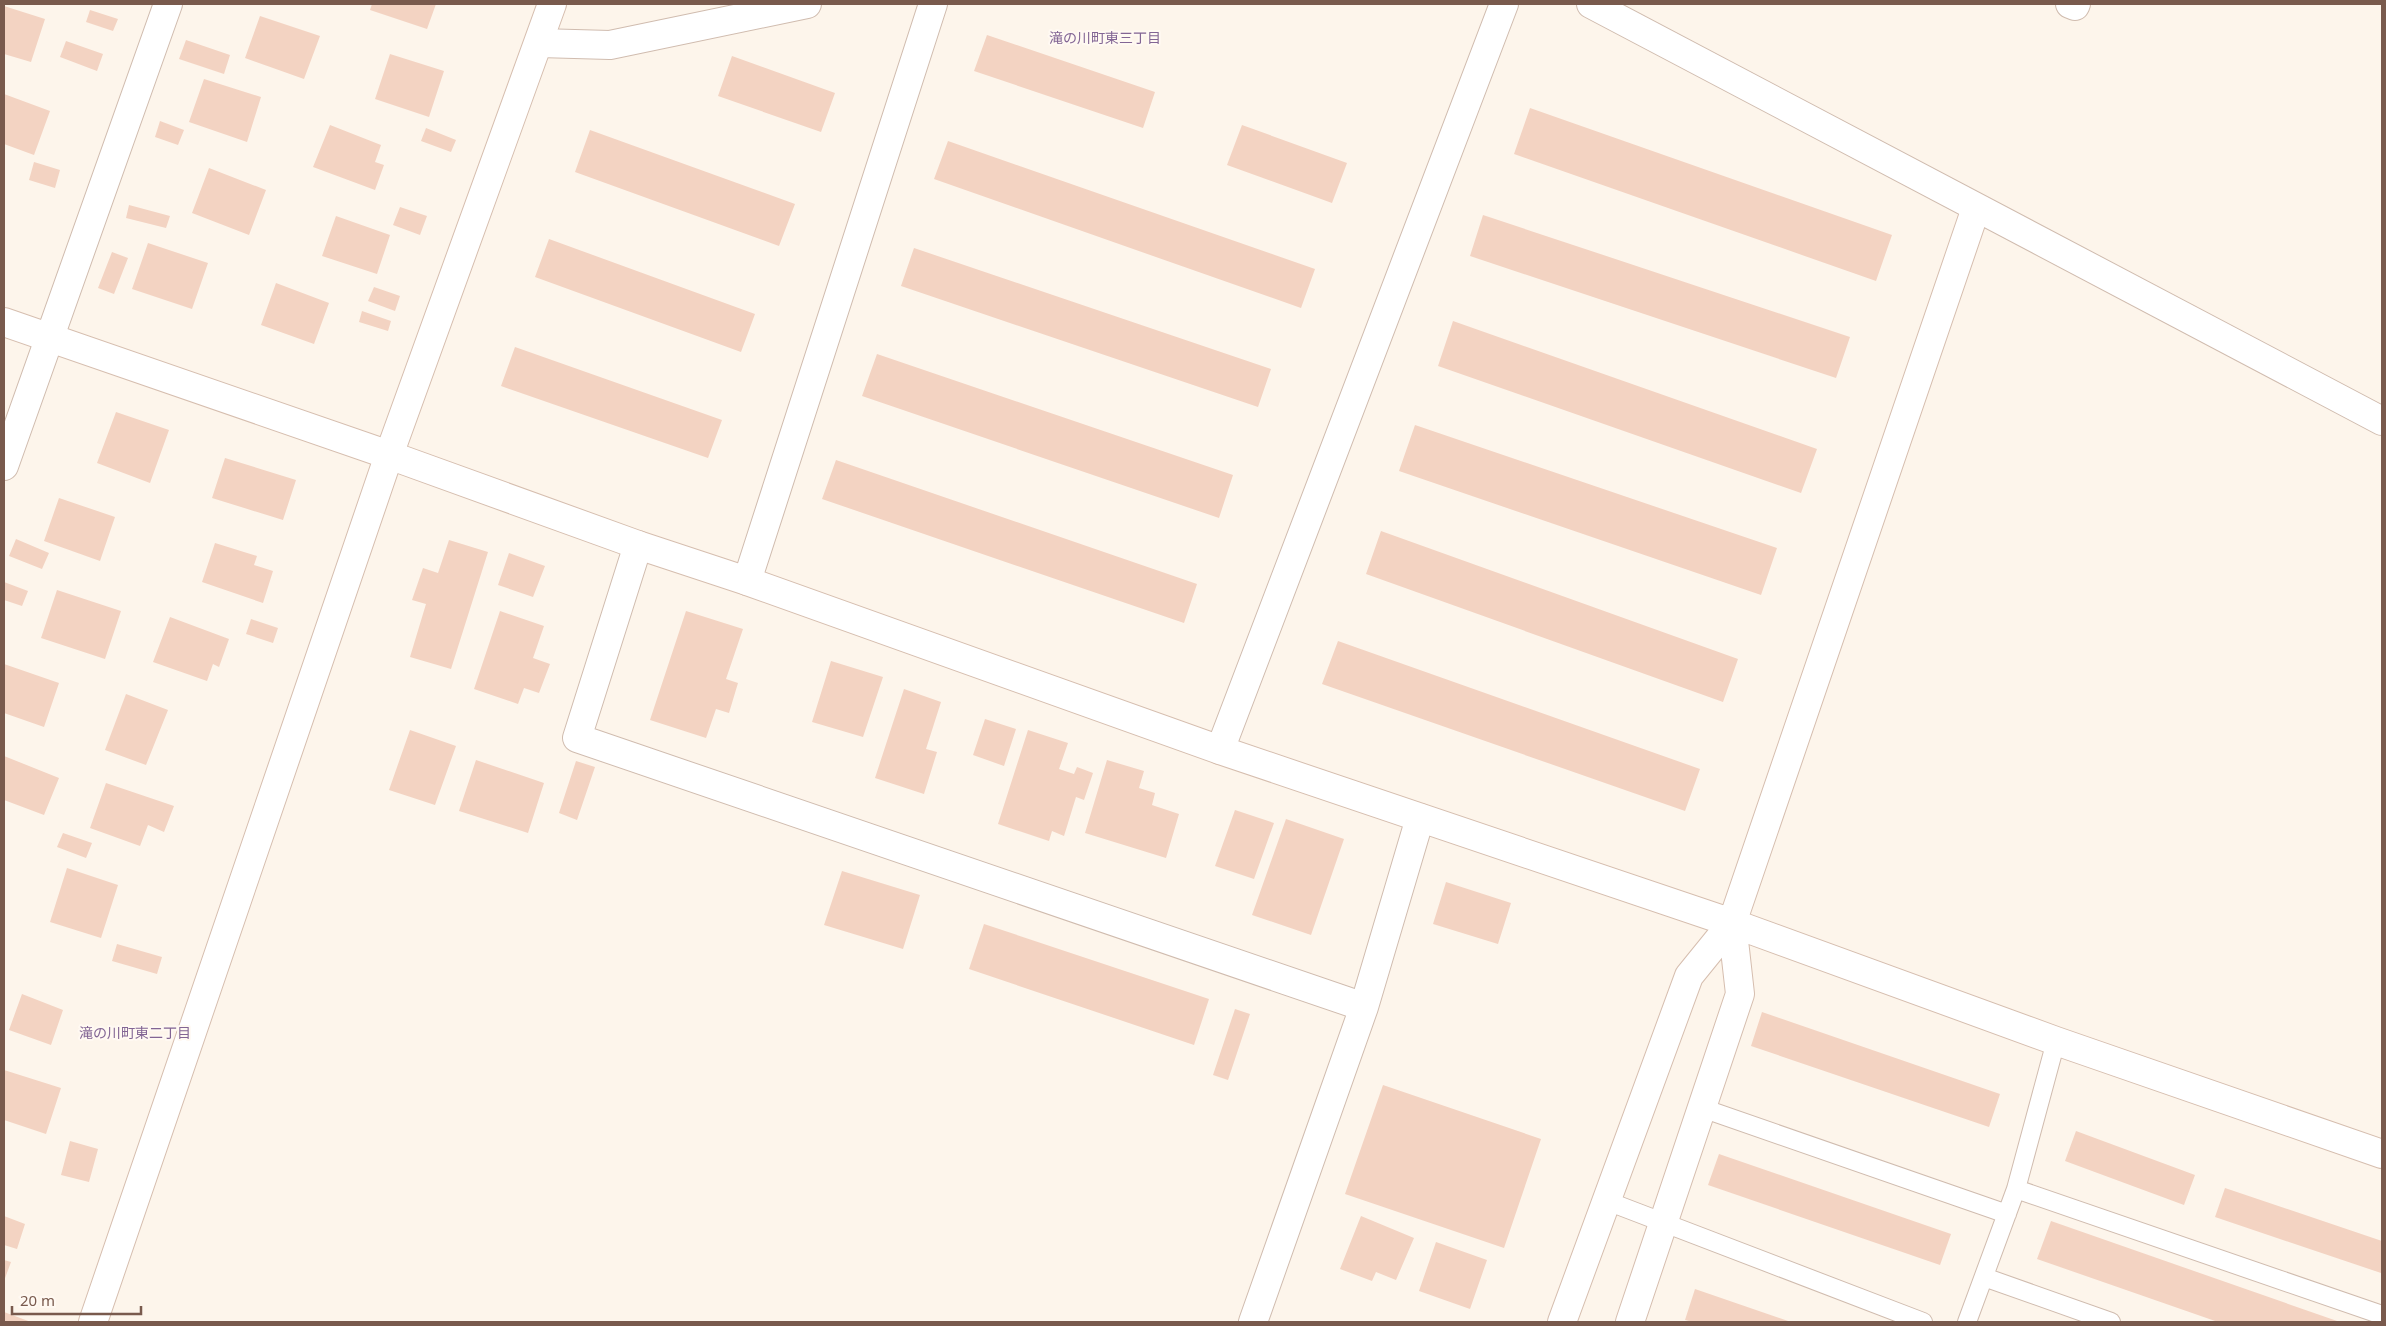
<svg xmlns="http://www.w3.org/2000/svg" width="2386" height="1326" viewBox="0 0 2386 1326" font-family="'Noto Sans','Noto Sans JP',sans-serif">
<rect width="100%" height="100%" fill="#fdf5eb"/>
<path fill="#f3d3c2" d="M372,4H436L427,29L370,10Z
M4,6L45,19L31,62L4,54Z
M90,10L118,19L113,31L86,22Z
M260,16L320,36L304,79L245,58Z
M987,35L1155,92L1143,128L974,71Z
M186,40L230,55L224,74L179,59Z
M66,41L103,54L97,71L60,57Z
M390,54L444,71L429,117L375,99Z
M732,56L835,93L821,132L718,96Z
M204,79L261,97L247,142L189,122Z
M4,94L50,111L34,155L4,144Z
M1530,108L1892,235L1876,281L1514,154Z
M160,121L184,130L178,145L155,137Z
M330,125L381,145L375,162L384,165L375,190L313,167Z
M1242,125L1347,163L1332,203L1227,165Z
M426,128L456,140L451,152L421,141Z
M590,130L795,204L779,246L575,172Z
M948,141L1315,269L1301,308L934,179Z
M34,162L60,170L55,188L29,180Z
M209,168L266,190L249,235L192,213Z
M129,205L170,216L166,228L126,218Z
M400,207L427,216L420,235L393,225Z
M1483,215L1850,337L1836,378L1470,256Z
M336,216L390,235L377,274L322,256Z
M549,239L755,314L741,352L535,277Z
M148,243L208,263L192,309L132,289Z
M914,248L1271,369L1258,407L901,286Z
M112,252L128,258L114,294L98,288Z
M276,283L329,303L314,344L261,325Z
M374,287L400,296L395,311L368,301Z
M362,311L391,321L388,331L359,322Z
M1453,321L1817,449L1801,493L1438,366Z
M515,347L722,420L708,458L501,386Z
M877,354L1233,475L1219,518L862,396Z
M116,412L169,430L150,483L97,463Z
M1415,425L1777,548L1761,595L1399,471Z
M225,458L296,480L283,520L212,498Z
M836,460L1197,584L1184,623L822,499Z
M59,498L115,517L100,561L44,541Z
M1381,531L1738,659L1723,702L1366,574Z
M16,539L49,553L42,569L9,556Z
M449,540L488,552L451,669L410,657L426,604L412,600L423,568L438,573Z
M215,543L257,556L254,565L273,571L263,603L202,582Z
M509,553L545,566L533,597L498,585Z
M4,582L28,591L22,606L4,600Z
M57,590L121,611L105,659L41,638Z
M500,611L544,626L533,658L550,664L539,693L524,688L518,704L474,689Z
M686,611L743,629L726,679L738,683L729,713L716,709L706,738L650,720Z
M170,617L229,639L219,667L213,664L207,681L153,662Z
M251,619L278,628L273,643L246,634Z
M1338,641L1700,769L1685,811L1322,684Z
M831,661L883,677L863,737L812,722Z
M4,664L59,683L44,727L4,713Z
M904,689L941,702L926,749L937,752L924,794L875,778Z
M126,694L168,710L146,765L105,750Z
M985,719L1016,729L1004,766L973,755Z
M410,730L456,746L435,805L389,790Z
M1028,730L1068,743L1059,769L1074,774L1077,767L1093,773L1084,800L1076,797L1064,836L1052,831L1049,841L998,824Z
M4,756L59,778L44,815L4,800Z
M476,760L544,783L528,833L459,811Z
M1107,760L1144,771L1139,788L1155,793L1152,805L1179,814L1166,858L1085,833Z
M576,761L595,767L577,820L559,813Z
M106,783L174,806L164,832L148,825L140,846L90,828Z
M1235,810L1274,823L1254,879L1215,866Z
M1286,819L1344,839L1311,935L1252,915Z
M63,833L92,843L86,858L57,847Z
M67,868L118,885L101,938L50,922Z
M842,871L920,895L903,949L824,925Z
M1446,882L1511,903L1498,944L1433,924Z
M984,924L1209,999L1194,1045L969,969Z
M117,944L162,957L157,974L112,961Z
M22,994L63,1010L51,1045L9,1030Z
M1235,1009L1250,1014L1228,1080L1213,1075Z
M1762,1012L2000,1094L1989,1127L1751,1046Z
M4,1070L61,1088L46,1134L4,1120Z
M1383,1085L1541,1139L1504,1248L1345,1194Z
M2076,1131L2195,1175L2184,1205L2065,1161Z
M70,1141L98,1149L89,1182L61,1175Z
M1719,1154L1951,1234L1940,1265L1708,1185Z
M2225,1188L2382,1241L2381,1273L2215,1217Z
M4,1216L25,1224L17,1249L4,1245Z
M1361,1216L1414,1238L1396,1280L1376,1272L1372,1281L1340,1269Z
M2051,1221L2340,1322H2218L2037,1259Z
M1436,1242L1487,1260L1470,1309L1419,1291Z
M4,1260L11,1262L4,1281Z
M1695,1289L1791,1322H1693L1685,1320Z
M4,1312L31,1322H4Z"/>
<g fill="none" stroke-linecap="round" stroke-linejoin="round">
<defs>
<path id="lane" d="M1702,1108L2007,1214
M2016,1189L2382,1315
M1607,1201L1923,1322
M1984,1277L2111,1322
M1967,1322L2016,1189L2056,1041"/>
<path id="street" d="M1591,4L2382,421
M2070,4L2075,6L2076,4
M539,43L610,45L807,4
M4,466L168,4
M638,545L577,738L1364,1007
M747,581L933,4
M1220,750L1504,4
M1253,1322L1364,1007L1420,818"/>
<path id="secondary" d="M552,4L389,455L638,545L747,581L1220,750L1732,923L2056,1041L2382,1154
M4,322L389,455L93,1322
M1562,1322L1689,976L1732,923L1976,208
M1630,1322L1740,994L1732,923"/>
</defs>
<use href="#lane" stroke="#d0bcaf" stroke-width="20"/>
<use href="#street" stroke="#d0bcaf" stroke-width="30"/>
<use href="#secondary" stroke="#d6beaf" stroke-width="30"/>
<use href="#lane" stroke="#fff" stroke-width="18"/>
<use href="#street" stroke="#fff" stroke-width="28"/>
<use href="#secondary" stroke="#fff" stroke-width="28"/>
</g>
<g text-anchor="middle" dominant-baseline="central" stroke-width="4" stroke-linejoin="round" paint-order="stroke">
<g font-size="14" fill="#826594" stroke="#fff9f2">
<text x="1105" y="37">滝の川町東三丁目</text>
<text x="135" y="1032">滝の川町東二丁目</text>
</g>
</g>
<rect width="2386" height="1326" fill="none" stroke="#795a4d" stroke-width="10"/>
<path d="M12 1306v8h129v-8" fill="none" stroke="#795a4d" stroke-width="2.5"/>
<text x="20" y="1306" font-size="15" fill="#795a4d" stroke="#fff9f2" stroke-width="4" paint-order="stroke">20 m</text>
</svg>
